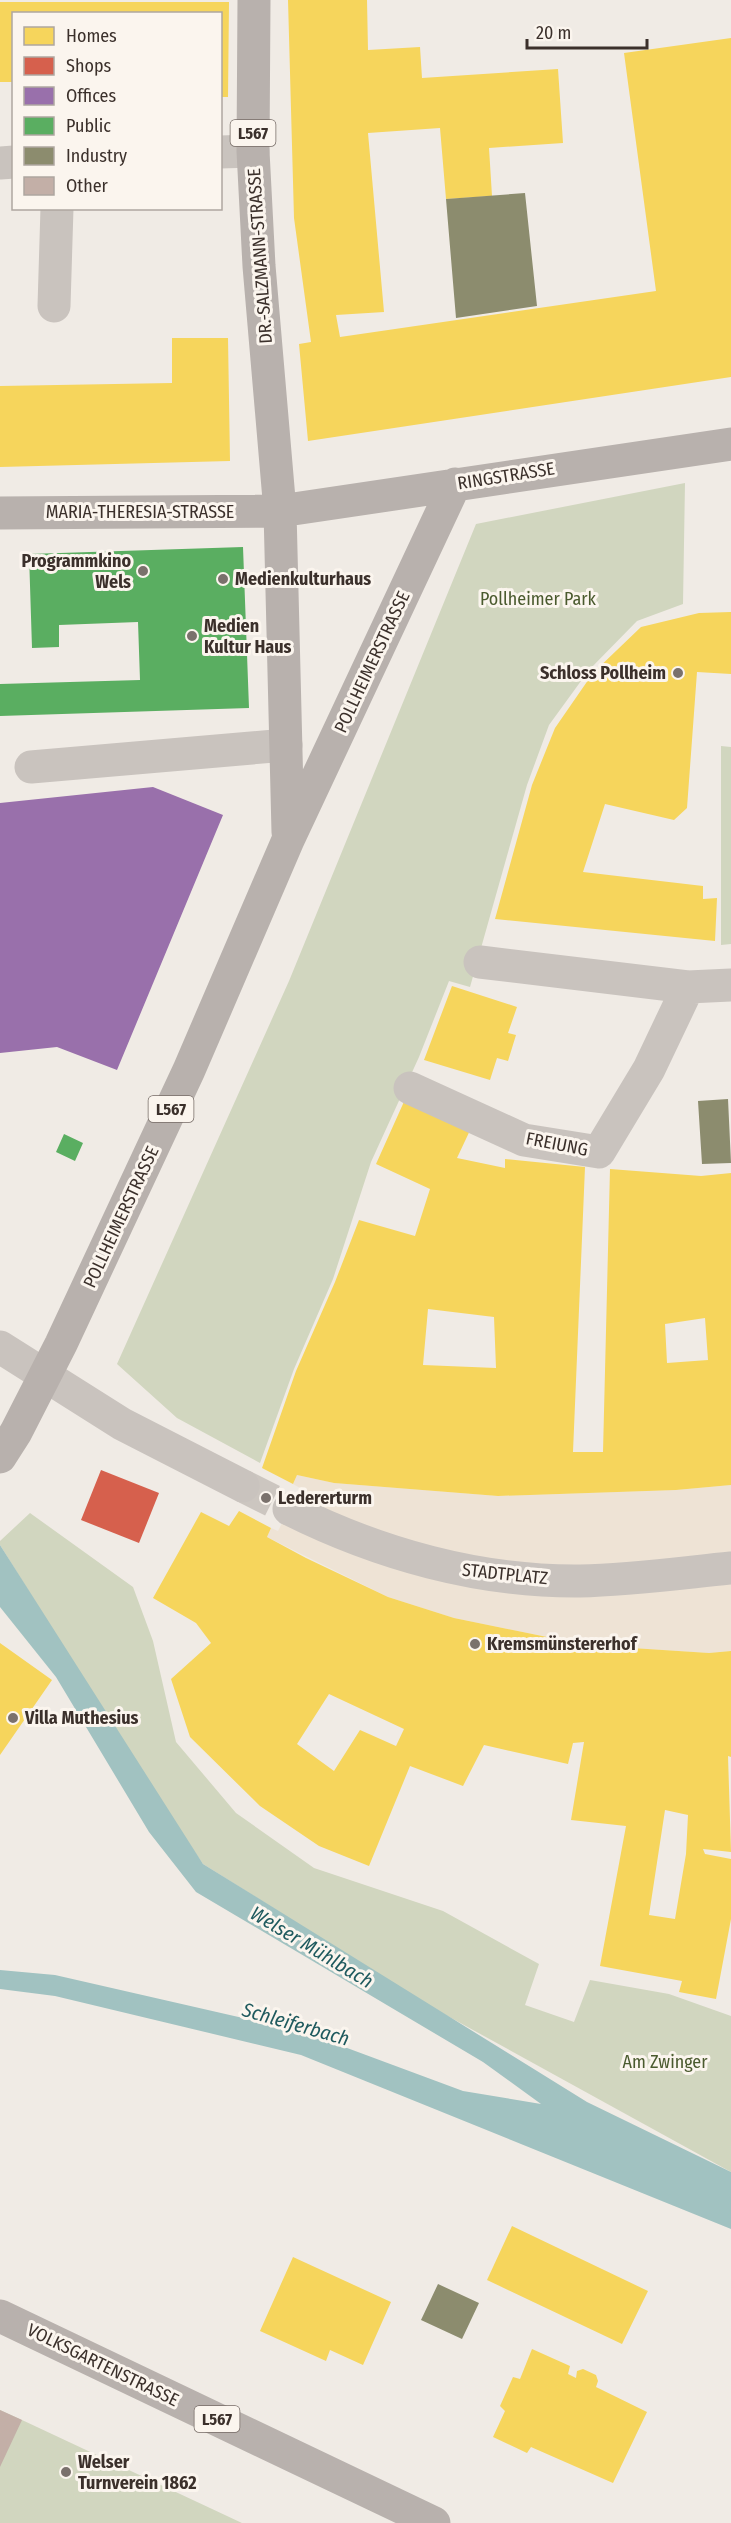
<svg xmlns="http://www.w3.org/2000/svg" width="731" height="2523" viewBox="0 0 731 2523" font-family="'Fira Sans Condensed',sans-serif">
<rect width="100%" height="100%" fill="#f0ebe5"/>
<path fill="#d1d6bf" d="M685,483L683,604L637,621L589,670L549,725L527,785L470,987L449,981L419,1057L371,1162L333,1279L294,1369L260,1463L177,1418L117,1364L289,981L476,524Z
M721,746L731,747V944L721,945Z
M30,1513L133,1587L153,1641L176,1742L236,1813L314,1868L443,1911L539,1964L525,2005L574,2022L590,1980L669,1994L731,2016V2172L424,2003L203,1864L162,1805L0,1545V1541Z
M0,2410L22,2420L242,2523H0Z"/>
<path fill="#eee3d5" d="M297,1475L334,1483L498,1496L676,1490L731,1485V1651L709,1653L586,1645L454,1618L388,1597L267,1537L271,1528L278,1531L300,1488L293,1484Z"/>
<path fill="#a1c2c1" d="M0,1545L203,1864L587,2102L731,2172V2229L301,2055L55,1996L0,1989V1970L55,1975L304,2032L463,2091L541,2104L483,2062L196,1892L149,1832L56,1677L0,1607Z"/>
<path fill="#f6d55c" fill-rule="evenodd" d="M288,0H367L368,50L420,47L422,78L558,69L563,143L489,148L492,196L446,199L440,128L368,133L384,312L336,315L340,337L656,291L624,53L731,38V377L308,441L299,344L311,342L294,218Z
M0,2H229L228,97H220V14H14V82H0Z
M172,338H228L230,461L0,467V386L172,383Z
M731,612V674L697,672L687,808L674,820L605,804L583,872L703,886V899L717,898L715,941L495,919L532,785L555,728L593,673L641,627L699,613Z
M452,986L517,1007L508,1033L516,1035L508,1061L497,1058L490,1080L424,1060Z
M407,1095L473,1124L457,1158L505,1168V1159L585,1167L573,1452H603L610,1169L701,1176L731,1173V1485L676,1490L498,1496L334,1483L297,1475L293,1484L262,1468L296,1371L335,1282L359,1220L415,1236L430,1189L376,1164ZM428,1309L494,1317L496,1368L423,1365ZM705,1318L708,1360L667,1363L665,1324Z
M239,1511L271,1528L267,1537L306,1558L388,1597L454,1618L586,1645L709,1653L731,1651V1757L728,1756L731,1852L703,1849L705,1854L731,1859V1919L716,1999L679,1992L682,1981L600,1966L626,1826L571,1820L584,1742L573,1743L568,1764L484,1745L463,1786L410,1766L369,1866L319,1846L260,1806L190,1737L171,1679L211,1643L196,1623L153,1598L201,1512L229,1526ZM329,1694L404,1729L396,1746L360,1730L334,1771L297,1744ZM665,1810L688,1815L686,1854L675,1919L649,1915Z
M0,1643L52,1680L0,1755Z
M512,2226L648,2291L622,2344L487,2280Z
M293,2257L391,2302L363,2365L330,2350L326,2361L260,2331Z
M532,2349L570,2366L568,2374L576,2378L577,2371L583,2369L596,2375L598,2381L596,2387L647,2412L613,2483L531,2447L527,2453L493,2437L505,2411L500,2406L513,2377L520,2379Z"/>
<path fill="#d6604d" d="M101,1470L159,1493L139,1543L81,1520Z"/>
<path fill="#9970ab" d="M153,787L223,815L117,1070L57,1047L0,1053V803Z"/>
<path fill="#5aae61" d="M243,547L249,708L0,716V684L140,680L138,622L59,625V647L32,648L29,554Z
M64,1134L83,1143L75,1161L56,1152Z"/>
<path fill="#8c8c6e" d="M525,193L537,306L456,318L446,199Z
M728,1099L731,1163L702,1164L698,1101Z
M438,2284L479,2303L462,2339L421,2320Z"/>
<path fill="#c3afa7" d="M0,2410L22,2420L0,2467Z"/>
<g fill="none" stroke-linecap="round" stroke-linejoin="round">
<path stroke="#ccc6c0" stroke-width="33" stroke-dasharray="33 16" stroke-linecap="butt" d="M243,1486L289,1509"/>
<path stroke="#c9c3be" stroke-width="33" d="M220,152L253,151
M0,163L14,162
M54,306L57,208
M31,767L286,745
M480,962L688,987L731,985
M410,1088L524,1140L599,1152L649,1069L688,987
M0,1347L122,1424L243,1486
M289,1509C379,1554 479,1582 580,1581C630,1580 681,1573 731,1568"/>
<path stroke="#b8b1ad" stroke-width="33" d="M254,0L253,151L259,266L280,511L288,832
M0,513L280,511L731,444
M0,1457L16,1432L61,1344L189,1070L288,840L455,484
M0,2316L434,2523"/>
</g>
<g fill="#7a716c" stroke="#fbf5ee" stroke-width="2">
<circle cx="143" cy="571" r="6"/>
<circle cx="223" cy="579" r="6"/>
<circle cx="192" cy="636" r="6"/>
<circle cx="678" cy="673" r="6"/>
<circle cx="266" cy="1498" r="6"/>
<circle cx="475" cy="1644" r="6"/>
<circle cx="13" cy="1718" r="6"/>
<circle cx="66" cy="2472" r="6"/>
</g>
<g text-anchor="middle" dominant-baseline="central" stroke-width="6" stroke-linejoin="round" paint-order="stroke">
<g fill="#fbf5ee" stroke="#756b66" stroke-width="1.5">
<rect x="230.5" y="120" width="45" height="26" rx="4.5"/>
<rect x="148.5" y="1096" width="45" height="26" rx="4.5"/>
<rect x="194.5" y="2406" width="45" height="26" rx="4.5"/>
</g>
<g font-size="16" font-weight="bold" fill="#3b302b">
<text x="253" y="133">L567</text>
<text x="171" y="1109">L567</text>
<text x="217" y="2419">L567</text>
</g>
<g font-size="18" fill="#3b302b" stroke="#fbf5ee">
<text transform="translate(260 256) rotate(-94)">DR.-SALZMANN-STRASSE</text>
<text transform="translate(506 476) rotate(-9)">RINGSTRASSE</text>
<text x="140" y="512">MARIA-THERESIA-STRASSE</text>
<text transform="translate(372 662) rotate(-65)">POLLHEIMERSTRASSE</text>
<text transform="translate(557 1144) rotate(11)">FREIUNG</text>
<text transform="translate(121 1217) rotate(-65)">POLLHEIMERSTRASSE</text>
<text transform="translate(505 1574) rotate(6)">STADTPLATZ</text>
<text transform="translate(103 2365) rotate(26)">VOLKSGARTENSTRASSE</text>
</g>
<g font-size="18" font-weight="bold" fill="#3b302b" stroke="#fbf5ee" text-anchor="start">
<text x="131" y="561" text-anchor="end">Programmkino<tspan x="131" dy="21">Wels</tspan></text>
<text x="235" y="579">Medienkulturhaus</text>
<text x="204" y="626">Medien<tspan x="204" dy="21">Kultur Haus</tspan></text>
<text x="666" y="673" text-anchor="end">Schloss Pollheim</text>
<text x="278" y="1498">Ledererturm</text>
<text x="487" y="1644">Kremsmünstererhof</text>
<text x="25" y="1718">Villa Muthesius</text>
<text x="78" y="2462">Welser<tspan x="78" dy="21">Turnverein 1862</tspan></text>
</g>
<g font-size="18" fill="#4a5a2e" stroke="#fbf5ee">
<text x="538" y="599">Pollheimer Park</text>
<text x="665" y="2062">Am Zwinger</text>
</g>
<g font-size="20" font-style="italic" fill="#1f5a5e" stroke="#fbf5ee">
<text transform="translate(312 1947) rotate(31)">Welser Mühlbach</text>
<text transform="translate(296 2024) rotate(16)">Schleiferbach</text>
</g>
</g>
<rect x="12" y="12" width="210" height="198" fill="#fbf5ee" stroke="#aea6a0" stroke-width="1.5"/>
<rect x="24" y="27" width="30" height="18" fill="#f6d55c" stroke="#aea6a0" stroke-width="1.5"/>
<text x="66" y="42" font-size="18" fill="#3b302b">Homes</text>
<rect x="24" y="57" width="30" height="18" fill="#d6604d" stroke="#aea6a0" stroke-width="1.5"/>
<text x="66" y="72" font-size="18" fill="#3b302b">Shops</text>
<rect x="24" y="87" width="30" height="18" fill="#9970ab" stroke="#aea6a0" stroke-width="1.5"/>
<text x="66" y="102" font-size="18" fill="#3b302b">Offices</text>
<rect x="24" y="117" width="30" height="18" fill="#5aae61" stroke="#aea6a0" stroke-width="1.5"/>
<text x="66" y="132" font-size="18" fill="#3b302b">Public</text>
<rect x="24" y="147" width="30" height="18" fill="#8c8c6e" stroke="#aea6a0" stroke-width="1.5"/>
<text x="66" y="162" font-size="18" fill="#3b302b">Industry</text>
<rect x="24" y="177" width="30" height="18" fill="#c3afa7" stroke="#aea6a0" stroke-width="1.5"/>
<text x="66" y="192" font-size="18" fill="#3b302b">Other</text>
<path d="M527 39v9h120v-9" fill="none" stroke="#3b302b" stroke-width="3"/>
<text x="536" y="39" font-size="18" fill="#3b302b" stroke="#fbf5ee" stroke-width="4.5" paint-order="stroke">20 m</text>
</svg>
